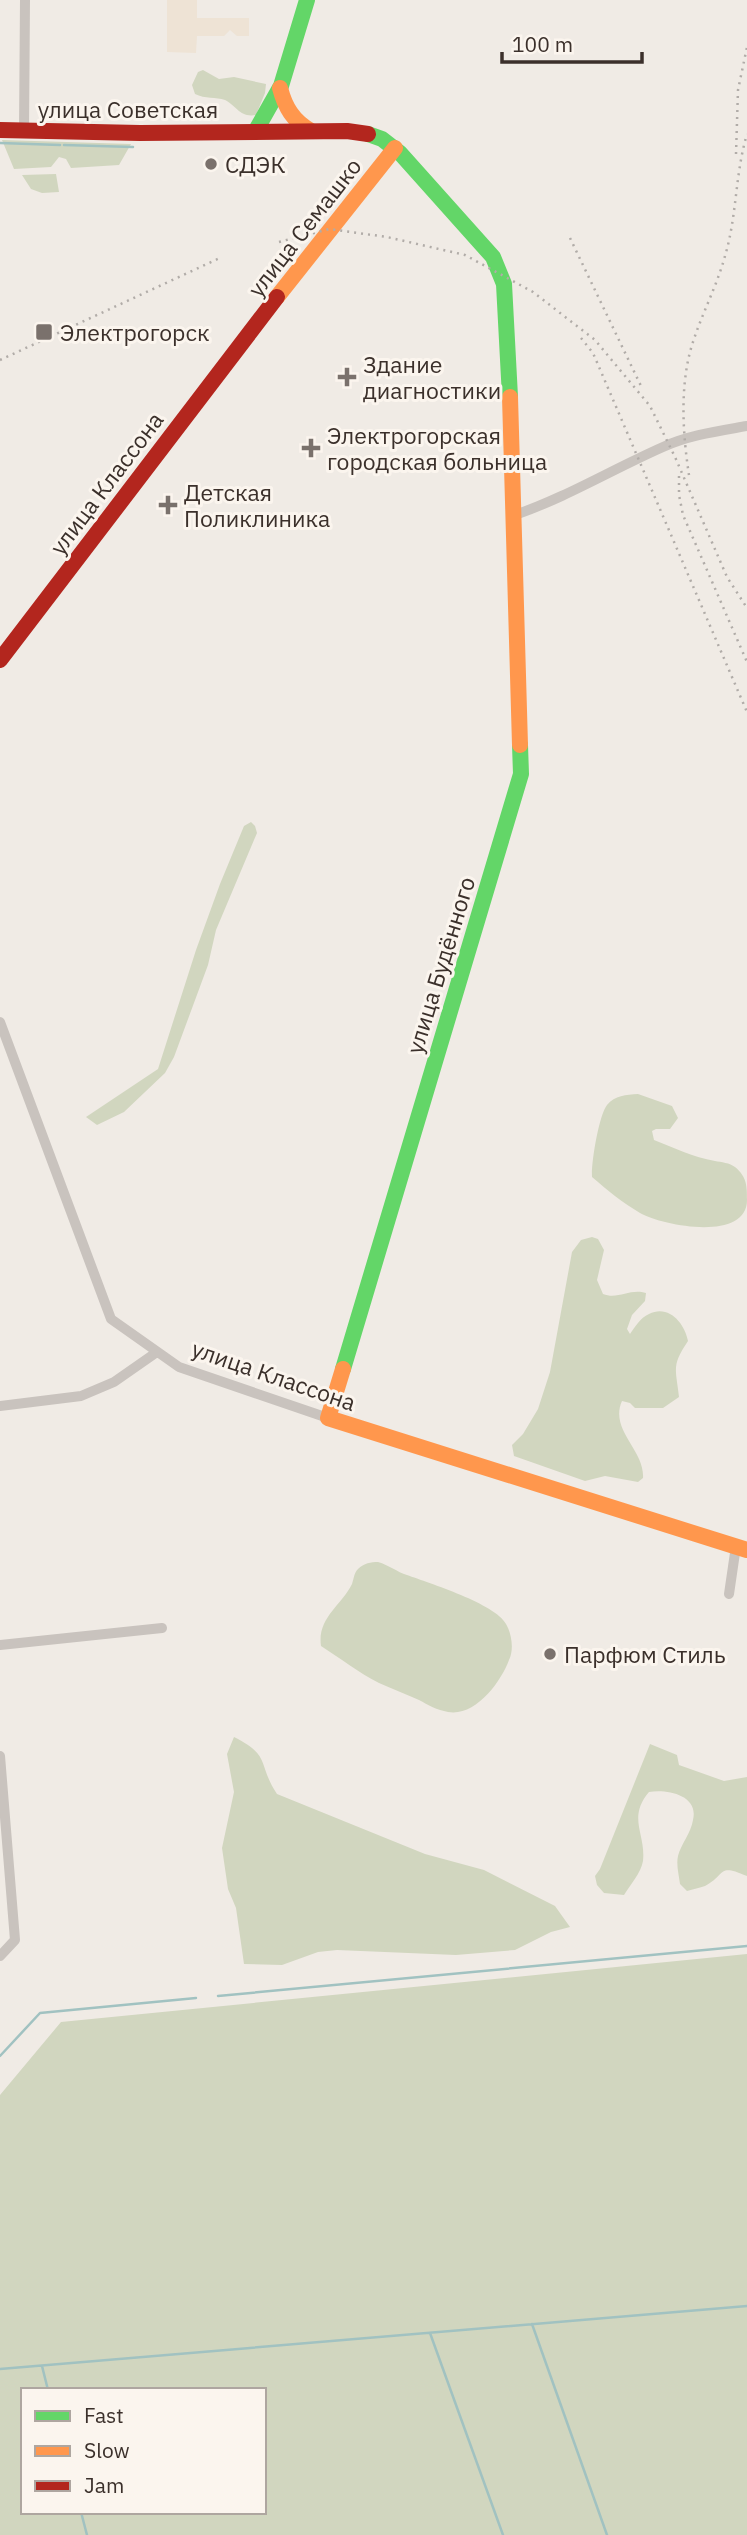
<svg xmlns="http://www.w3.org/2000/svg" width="747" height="2535" viewBox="0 0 747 2535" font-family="'IBM Plex Sans',sans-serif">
<rect width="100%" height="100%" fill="#f0ebe5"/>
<path fill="#d1d6bf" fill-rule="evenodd" d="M203,70L219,79L234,77L266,84L265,93L256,115C240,118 237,106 225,100C216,97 205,99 195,94L192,85L198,72Z
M2,140L131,144L119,165L71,168L66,159L59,157L51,167L14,169Z
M56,174L59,192L42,193L31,189L22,175Z
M251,822L255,826L257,833L216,930L208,965L174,1057L165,1073L124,1112L97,1125L86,1117L158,1069L196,950L220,884L244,826Z
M638,1094L672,1106L678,1118L670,1129H656L652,1131L654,1140C674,1148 693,1157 715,1161C721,1162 730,1163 735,1167C747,1177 747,1186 747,1200C747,1242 663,1226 640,1213C623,1203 607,1190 592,1177C591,1163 599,1115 607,1105C615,1095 626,1095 638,1094Z
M592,1237L598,1239L604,1250L597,1280L603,1294C618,1300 630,1288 646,1293L645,1301L632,1315L627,1329L630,1334C635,1327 640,1318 649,1314C669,1304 685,1324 688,1341C671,1366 676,1369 679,1397L663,1408H635L630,1403L622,1401C609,1430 645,1450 643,1478L638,1482L605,1476L585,1481L514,1456L512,1445L523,1434L538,1409L550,1372L572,1252L581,1240Z
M378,1562C389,1565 397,1572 407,1575C429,1583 496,1604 506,1624C512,1634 514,1650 509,1660C501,1682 475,1717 448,1712C437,1710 428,1705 419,1700C406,1694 392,1689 379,1683C359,1673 340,1658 321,1646C317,1618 341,1606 352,1584C354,1578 354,1573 358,1569C364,1563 371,1562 378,1562Z
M234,1737C272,1756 257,1764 277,1794L425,1854L484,1870L555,1906L570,1927L551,1932L515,1950L456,1955L337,1950L318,1952L282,1965L244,1964L236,1908L228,1889L222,1848L234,1792L227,1754Z
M650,1744L677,1755L679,1765L724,1781L747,1777V1876C717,1863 727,1874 705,1886C700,1888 693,1889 687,1891L680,1884C679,1875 676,1865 678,1856C681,1844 691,1833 693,1820C699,1795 667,1789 649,1792C627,1818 646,1834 643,1861C641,1873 630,1885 624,1895L604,1893L597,1885L595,1876L600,1869Z
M747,1954V2535H0V2095L61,2022ZM23,2390H264V2512H23Z"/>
<path fill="#eee3d5" d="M167,0H197V18H249V36H237L230,30L224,36H197L196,53L167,52Z"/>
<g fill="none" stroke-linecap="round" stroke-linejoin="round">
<path stroke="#a1c2c1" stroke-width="2.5" d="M0,143L60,145
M64,145L133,147
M218,1996L747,1946
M0,2056L40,2013L196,1998
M532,2324L607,2535
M430,2333L503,2535
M42,2366L48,2390
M0,2369L747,2306
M81,2512L87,2535"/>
<path stroke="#c9c3be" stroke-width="10" d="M24,131L25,0
M515,515C567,497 613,469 663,447C689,435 719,431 747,426
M0,1022L111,1319L179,1367L328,1418
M0,1406L81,1396L114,1382L157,1352
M729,1594L736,1546
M0,1645L162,1628
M0,1756L15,1940L0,1956"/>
<path stroke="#63d668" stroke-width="16" d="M255,132L281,86L307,0
M368,134L382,139L400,153L493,257L504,284L510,397
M343,1369L521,774L520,745"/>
<path stroke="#ff974d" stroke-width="16" d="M280,88C285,107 293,121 311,131
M277,297L395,148
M510,397L520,745
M343,1369L328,1418L747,1550"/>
<path stroke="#b3261e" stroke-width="16" d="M0,130L140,133L347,131L368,134
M0,660L277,297"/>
<path stroke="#b1aca8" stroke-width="2.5" stroke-dasharray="2 5" stroke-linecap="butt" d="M736,154L738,90L747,47
M570,238L641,386
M279,242L329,229L387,237L465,255L533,292L595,340L650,406L675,457L727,577L747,608
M581,338L593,353L747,712
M0,360L222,257
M689,475C683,436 680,391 690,352C699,319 716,289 725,256C737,216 735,174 747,134
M679,476V495L683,515L747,662"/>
</g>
<g fill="#7a716c" stroke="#fbf5ee" stroke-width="2.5">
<circle cx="211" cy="164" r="7"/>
<rect x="35" y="323" width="18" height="18" rx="3.5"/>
<path d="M343.5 366.5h7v7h7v7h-7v7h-7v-7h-7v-7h7z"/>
<path d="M307.5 437.5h7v7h7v7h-7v7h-7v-7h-7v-7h7z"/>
<path d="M164.5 494.5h7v7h7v7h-7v7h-7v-7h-7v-7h7z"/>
<circle cx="550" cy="1654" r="7"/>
</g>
<g text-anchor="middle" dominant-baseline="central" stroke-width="6" stroke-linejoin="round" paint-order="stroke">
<g font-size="23" fill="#3b302b" stroke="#fbf5ee">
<text x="128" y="109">улица Советская</text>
<text transform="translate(304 227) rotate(-52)">улица Семашко</text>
<text transform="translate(106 483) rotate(-53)">улица Классона</text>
<text transform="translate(440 965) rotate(-73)">улица Будённого</text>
<text transform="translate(274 1375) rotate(19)">улица Классона</text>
</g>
<g font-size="23" fill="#3b302b" stroke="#fbf5ee" text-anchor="start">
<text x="225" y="164">СДЭК</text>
<text x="60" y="332">Электрогорск</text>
<text x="363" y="364">Здание<tspan x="363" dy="26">диагностики</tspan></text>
<text x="327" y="435">Электрогорская<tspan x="327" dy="26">городская больница</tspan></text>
<text x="184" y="492">Детская<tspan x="184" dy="26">Поликлиника</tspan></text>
<text x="564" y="1654">Парфюм Стиль</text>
</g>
</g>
<rect x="21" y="2388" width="245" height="126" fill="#fbf5ee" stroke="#aea6a0" stroke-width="2"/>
<rect x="35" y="2411" width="35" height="10" fill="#63d668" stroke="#aea6a0" stroke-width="2"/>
<text x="84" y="2423" font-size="21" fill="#3b302b">Fast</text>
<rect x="35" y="2446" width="35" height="10" fill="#ff974d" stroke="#aea6a0" stroke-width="2"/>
<text x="84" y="2458" font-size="21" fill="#3b302b">Slow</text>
<rect x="35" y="2481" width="35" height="10" fill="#b3261e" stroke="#aea6a0" stroke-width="2"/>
<text x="84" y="2493" font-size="21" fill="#3b302b">Jam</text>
<path d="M502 52v10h140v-10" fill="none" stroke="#3b302b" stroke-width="3.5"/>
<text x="512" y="52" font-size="21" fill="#3b302b" stroke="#fbf5ee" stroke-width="5" paint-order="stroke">100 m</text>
</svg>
